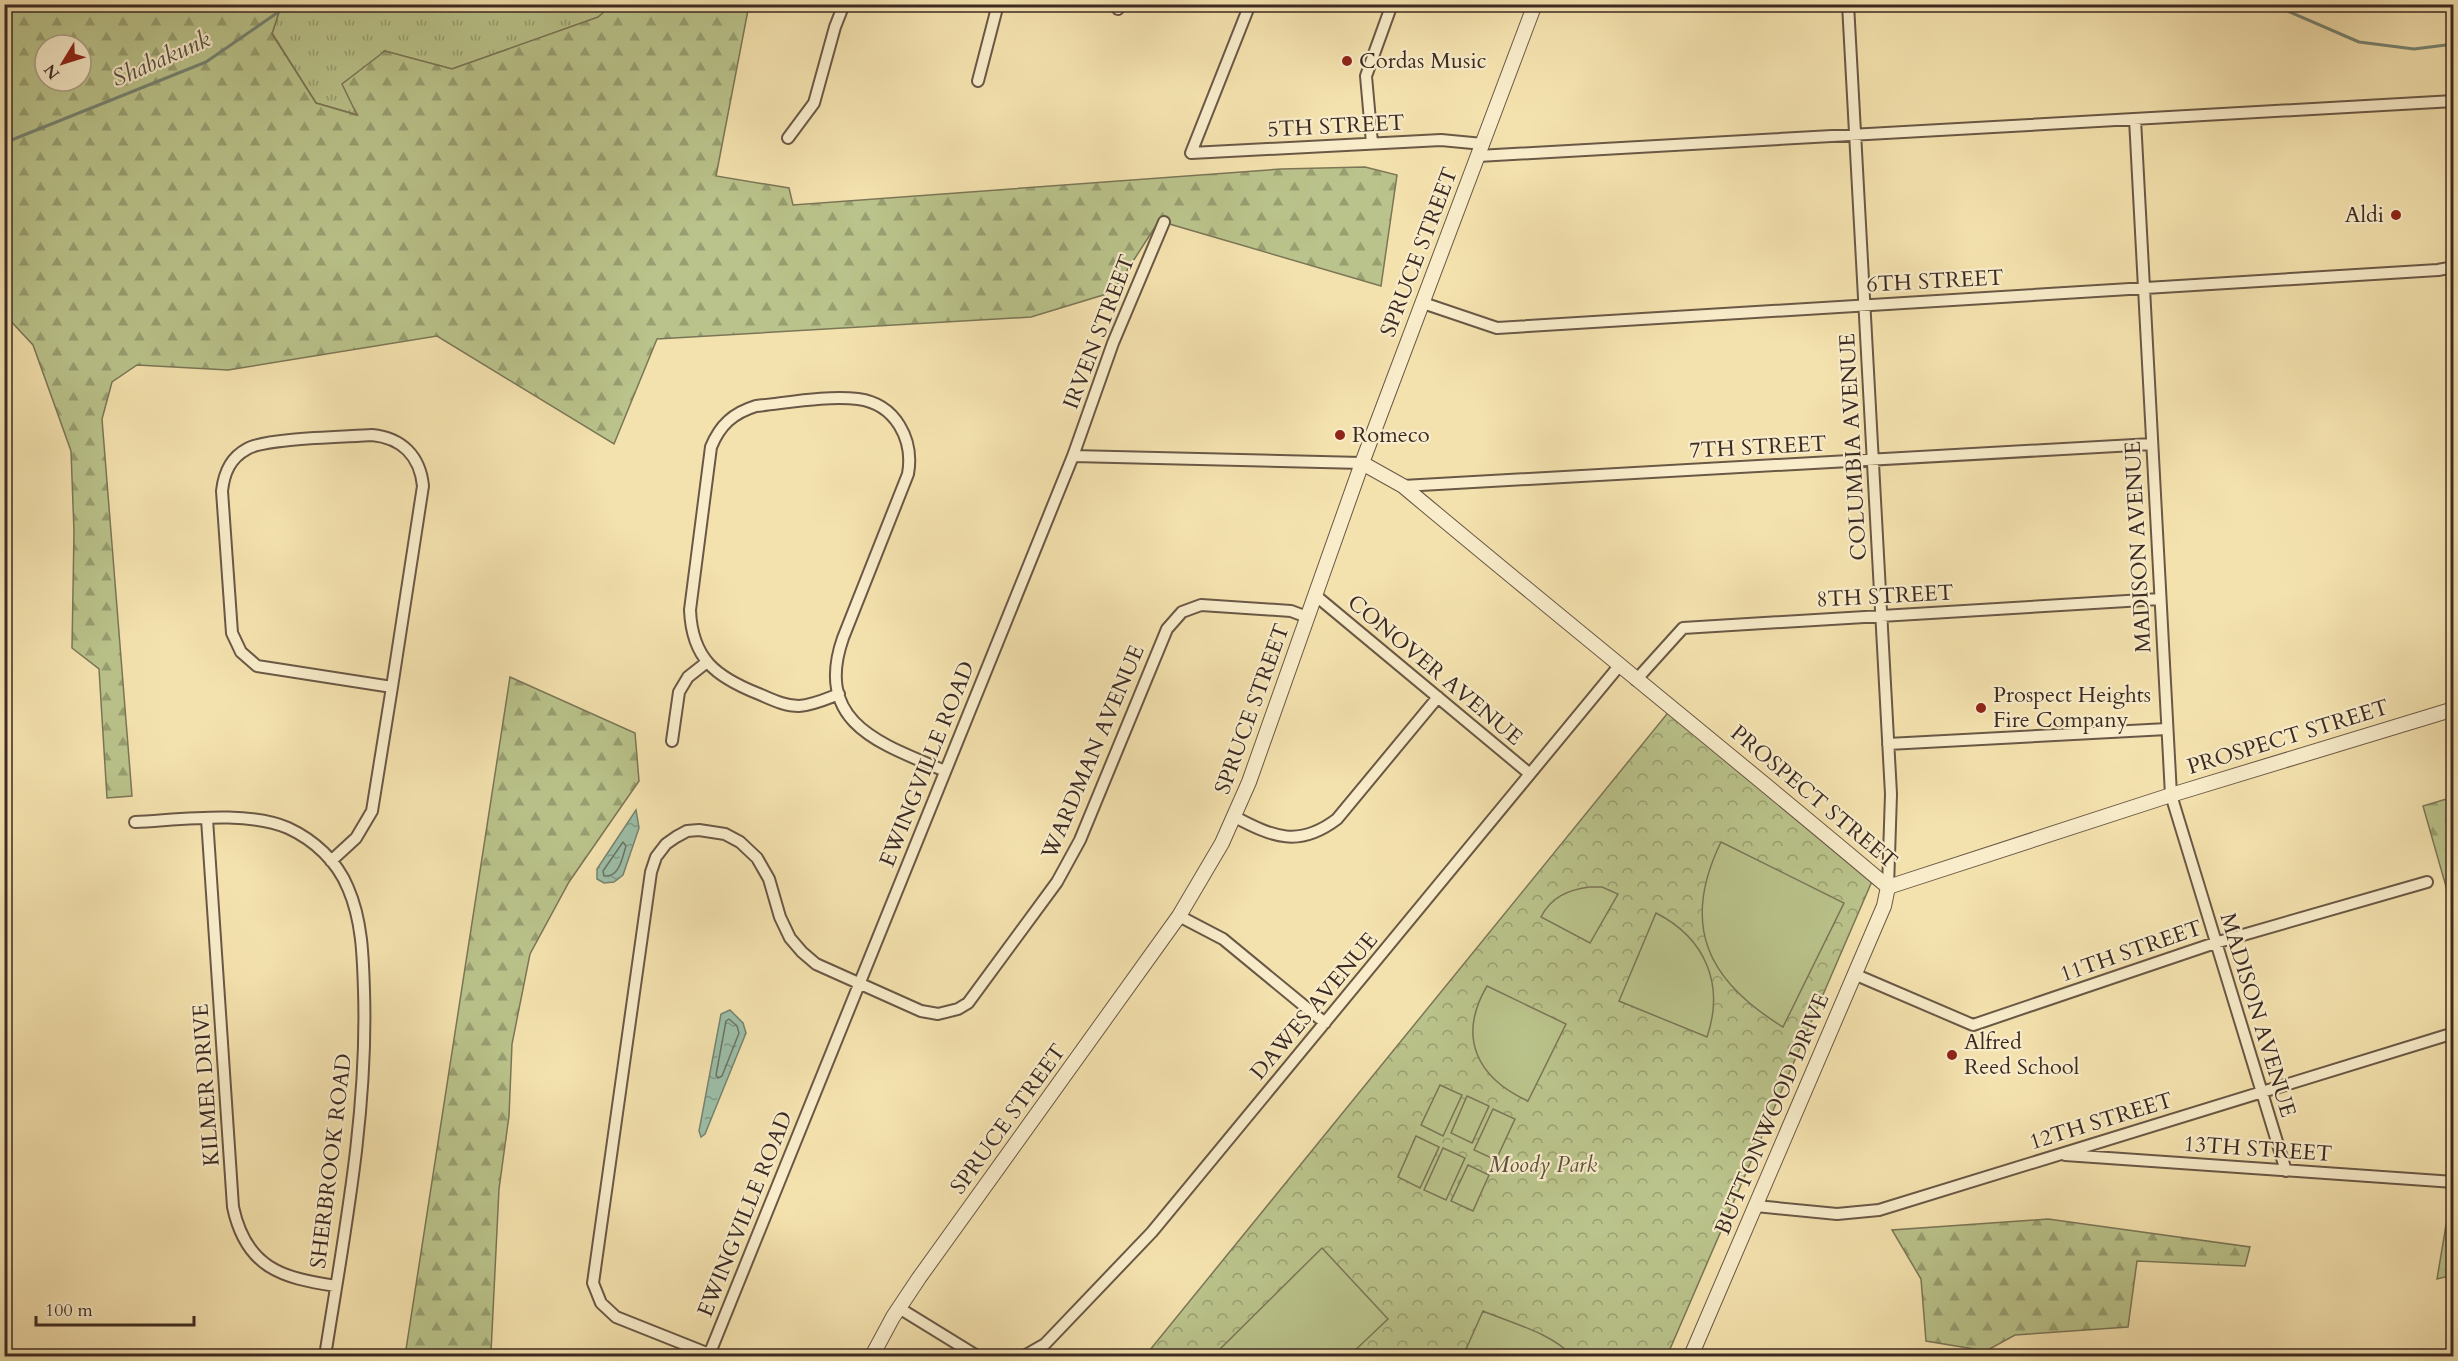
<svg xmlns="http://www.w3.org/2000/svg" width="2458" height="1361" viewBox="0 0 2458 1361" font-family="Cardo,serif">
<defs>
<pattern id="grass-tufts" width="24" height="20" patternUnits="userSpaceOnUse" patternTransform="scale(1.5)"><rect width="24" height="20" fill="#bac38b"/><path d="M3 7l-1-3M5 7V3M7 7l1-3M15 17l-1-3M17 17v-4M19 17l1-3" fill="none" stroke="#989f71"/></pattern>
<pattern id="forest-firs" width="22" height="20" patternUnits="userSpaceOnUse" patternTransform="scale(1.5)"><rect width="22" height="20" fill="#bac38b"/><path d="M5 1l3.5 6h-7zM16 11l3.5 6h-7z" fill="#989f71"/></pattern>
<pattern id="park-crowns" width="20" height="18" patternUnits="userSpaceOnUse" patternTransform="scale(1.5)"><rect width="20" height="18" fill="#bac38b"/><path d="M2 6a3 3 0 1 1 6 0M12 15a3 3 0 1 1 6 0" fill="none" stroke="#989f71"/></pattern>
<pattern id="water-ripples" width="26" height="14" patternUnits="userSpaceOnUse" patternTransform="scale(1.5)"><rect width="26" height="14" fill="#9cbea7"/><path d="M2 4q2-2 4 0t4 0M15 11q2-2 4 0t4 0" fill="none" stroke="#809b88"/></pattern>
</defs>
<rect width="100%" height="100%" fill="#f4e2ae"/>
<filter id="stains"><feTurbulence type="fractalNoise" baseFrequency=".00333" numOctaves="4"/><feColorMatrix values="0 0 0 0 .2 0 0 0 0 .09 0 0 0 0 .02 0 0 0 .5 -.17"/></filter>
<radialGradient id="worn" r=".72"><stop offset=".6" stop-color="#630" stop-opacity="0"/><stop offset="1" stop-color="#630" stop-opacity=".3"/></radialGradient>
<path fill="url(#grass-tufts)" stroke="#7b7657" stroke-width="1.5" d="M294,5H612L599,17L452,69L384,51L358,115L316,103L272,33L279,12Z"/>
<path fill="url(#forest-firs)" stroke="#7b7657" stroke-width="1.5" fill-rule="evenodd" d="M5,5H294L279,12L272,34L316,103L357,115L342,84L385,51L452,69L598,17L612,5H749L716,176L789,188L793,205L1281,169L1365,167L1397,175L1381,286L1159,221L1113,292L1031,317L657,339L614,444L437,336L228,370L137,365L112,382L102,419L132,796L107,798L99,669L72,648L74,532L71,451L33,345L5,315ZM45,45H81V81H45Z
M510,677L635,733L639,781L569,882L530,954L512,1044L509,1116L499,1189L491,1352L500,1356H405Z
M2453,797H2454L2453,911L2423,806Z
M2453,1183V1275L2437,1279Z
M2048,1219L2250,1247L2245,1266L2137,1261L2128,1327L2015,1335L1986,1351L1926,1341L1921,1279L1892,1230Z"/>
<path fill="url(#park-crowns)" stroke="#7b7657" stroke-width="1.5" d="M1671,709L1876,872L1667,1356H1145Z"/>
<path fill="#bac38b" stroke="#7b7657" stroke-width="1.5" d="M1721,842L1844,903L1783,1027C1708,981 1680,926 1721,842Z
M1589,887H1602L1618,894L1590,943L1541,917C1551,897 1568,890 1589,887Z
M1656,913C1705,938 1725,984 1707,1037L1619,1001Z
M1487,986L1566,1024L1528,1101C1477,1078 1457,1037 1487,986Z
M1440,1085L1462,1095L1443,1136L1421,1125Z
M1467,1096L1489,1106L1472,1143L1451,1133Z
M1493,1109L1515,1119L1496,1160L1474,1150Z
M1416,1136L1439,1147L1420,1188L1398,1177Z
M1443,1148L1465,1158L1446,1200L1424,1190Z
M1468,1165L1489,1175L1473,1211L1451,1201Z
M1322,1248L1388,1319L1349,1356H1213Z
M1483,1311C1511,1323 1552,1333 1572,1356H1463Z"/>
<path fill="url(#water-ripples)" stroke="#768372" stroke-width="1.5" d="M636,810L639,828L623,875L614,882L604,883L597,879V869Z
M730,1010L743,1023L746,1033L705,1134L701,1137L699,1131L721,1014Z"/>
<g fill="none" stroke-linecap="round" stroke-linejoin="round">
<path stroke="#6c7465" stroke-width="1.5" d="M623,842L626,846C622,858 620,877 604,876L603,871Z
M729,1019L737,1026L739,1033L722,1076L718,1078L716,1075L726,1021Z"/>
<path stroke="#768372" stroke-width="3" d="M2271,4L2359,42L2414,49L2454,44
M4,143L206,62L290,4"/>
<defs>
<path id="minor" d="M1250,4L1191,153L1441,140L1483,144
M1848,4L1891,794L1888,887
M1118,9L1119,4
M978,81L998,4
M2135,119L2171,795L2286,1171
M788,138L814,103L835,27L844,4
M1372,143L1366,76L1392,4
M1478,156L2454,101
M1423,303L1497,328L2438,270L2454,267
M372,435C402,438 420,456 423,486L392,687L257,666L241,652L232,633L222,491C224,473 230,458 247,449C265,438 346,437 372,435Z
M1073,456L1362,463
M1403,486L2152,444
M1315,595L1530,774
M1636,680L1683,628L2160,599
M839,694C826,699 813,705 799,706C784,706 771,699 759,694C716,677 692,659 690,610L711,447C720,425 733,413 756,406C786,403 828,395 858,399C896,404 914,440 908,474L843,638C813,724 882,744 945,771
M672,741L679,692L688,677L707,662
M1888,744L2167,729
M1235,817C1273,837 1299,848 1337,819L1438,697
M207,819L233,1207C246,1268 282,1278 336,1286
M135,822C179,820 247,810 288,828C314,840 337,861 348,888C362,920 363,956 364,991C368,1114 344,1235 325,1356
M331,861L356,838L372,811L392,687
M1179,916L1223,939L1325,1023
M1854,974L1973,1025L2215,943L2427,882
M2065,1155L2454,1182
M1756,1206L1837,1214L1879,1210L2454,1033
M899,1308L977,1356
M709,1355L1073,456L1113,343L1164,222
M714,1356L616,1317L601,1303L593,1283L651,872L656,857L666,844L676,837L687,831L699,830L725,834L740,842L757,858L769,879L780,917L790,938L802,952L816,964L921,1011L938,1014L958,1009L968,1003L1057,882L1080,840L1167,629L1182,612L1201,605L1291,611L1307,617
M1024,1356L1045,1344L1152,1232L1619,666"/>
<path id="tertiary" d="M1362,463L1403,486C1564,621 1728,752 1888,887
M1888,887L2171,795L2454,709
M872,1356L893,1317L919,1278L1179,916L1222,843L1249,782L1362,463L1535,4
M1691,1356L1884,906L1888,887"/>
</defs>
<use href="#minor" stroke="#6a5846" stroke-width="14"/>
<use href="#tertiary" stroke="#6a5846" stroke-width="16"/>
<use href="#minor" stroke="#f8ecca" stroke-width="10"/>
<use href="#tertiary" stroke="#f8ecca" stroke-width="14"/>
</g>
<g fill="#8f2418" stroke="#f8ecca" stroke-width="2">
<circle cx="1347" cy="61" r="6"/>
<circle cx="2396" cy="215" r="6"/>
<circle cx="1340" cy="435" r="6"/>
<circle cx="1981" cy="708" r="6"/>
<circle cx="1952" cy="1055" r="6"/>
</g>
<g text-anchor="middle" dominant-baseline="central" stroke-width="4.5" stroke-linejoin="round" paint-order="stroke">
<g font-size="22" fill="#3c2a23" stroke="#f8ecca" text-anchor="start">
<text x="1359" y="61">Cordas Music</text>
<text x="2384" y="215" text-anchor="end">Aldi</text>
<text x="1352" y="435">Romeco</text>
<text x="1993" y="695">Prospect Heights<tspan x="1993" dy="25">Fire Company</tspan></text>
<text x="1964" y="1042">Alfred<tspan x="1964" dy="25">Reed School</tspan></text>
</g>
<g font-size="22" fill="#3c2a23" stroke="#f8ecca">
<text transform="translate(1336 126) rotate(-3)">5TH STREET</text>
<text transform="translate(1419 252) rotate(-69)">SPRUCE STREET</text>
<text transform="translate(1935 281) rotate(-3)">6TH STREET</text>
<text transform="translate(1099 332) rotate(-69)">IRVEN STREET</text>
<text transform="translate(1758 447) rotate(-3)">7TH STREET</text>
<text transform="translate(1853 447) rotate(-93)">COLUMBIA AVENUE</text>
<text transform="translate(2138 547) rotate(-93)">MADISON AVENUE</text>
<text transform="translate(1885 596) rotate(-3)">8TH STREET</text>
<text transform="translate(1435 670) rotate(40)">CONOVER AVENUE</text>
<text transform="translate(1252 709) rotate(-70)">SPRUCE STREET</text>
<text transform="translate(2288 737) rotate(-17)">PROSPECT STREET</text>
<text transform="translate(1093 752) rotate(-67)">WARDMAN AVENUE</text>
<text transform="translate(927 764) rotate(-68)">EWINGVILLE ROAD</text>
<text transform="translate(1814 797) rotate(40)">PROSPECT STREET</text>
<text transform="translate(2131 951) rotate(-19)">11TH STREET</text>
<text transform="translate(1314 1006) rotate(-50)">DAWES AVENUE</text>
<text transform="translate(2258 1015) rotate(73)">MADISON AVENUE</text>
<text transform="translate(206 1085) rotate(-94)">KILMER DRIVE</text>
<text transform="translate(1772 1114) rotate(-67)">BUTTONWOOD DRIVE</text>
<text transform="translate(1008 1119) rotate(-54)">SPRUCE STREET</text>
<text transform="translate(2101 1121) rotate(-17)">12TH STREET</text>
<text transform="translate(2258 1149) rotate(4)">13TH STREET</text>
<text transform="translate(331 1161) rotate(-83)">SHERBROOK ROAD</text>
<text transform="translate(745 1214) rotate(-68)">EWINGVILLE ROAD</text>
</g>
<g font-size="22" font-style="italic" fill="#5c503d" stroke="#f8ecca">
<text x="1543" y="1165">Moody Park</text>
</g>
<g font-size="24" font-style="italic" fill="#544f44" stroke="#f8ecca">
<text transform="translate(161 59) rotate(-24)">Shabakunk</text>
</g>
</g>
<rect width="2458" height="1361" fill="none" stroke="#f4e2ae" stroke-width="24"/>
<rect x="6" y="6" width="2446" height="1349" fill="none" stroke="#3c2a23" stroke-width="3"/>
<rect x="12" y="12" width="2434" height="1337" fill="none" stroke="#3c2a23" stroke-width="1.5"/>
<g transform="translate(63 63) rotate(232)"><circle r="28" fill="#f8ecca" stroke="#ad9e87" stroke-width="1.5"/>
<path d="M0-4.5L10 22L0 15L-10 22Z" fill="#8f2418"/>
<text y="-9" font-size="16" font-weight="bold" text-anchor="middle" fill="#3c2a23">N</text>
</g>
<path d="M36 1316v9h158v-9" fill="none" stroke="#3c2a23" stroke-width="3"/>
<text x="45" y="1316" font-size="18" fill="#3c2a23" stroke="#f8ecca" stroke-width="4.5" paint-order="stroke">100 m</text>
<rect width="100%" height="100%" filter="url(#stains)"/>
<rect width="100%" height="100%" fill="url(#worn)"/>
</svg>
